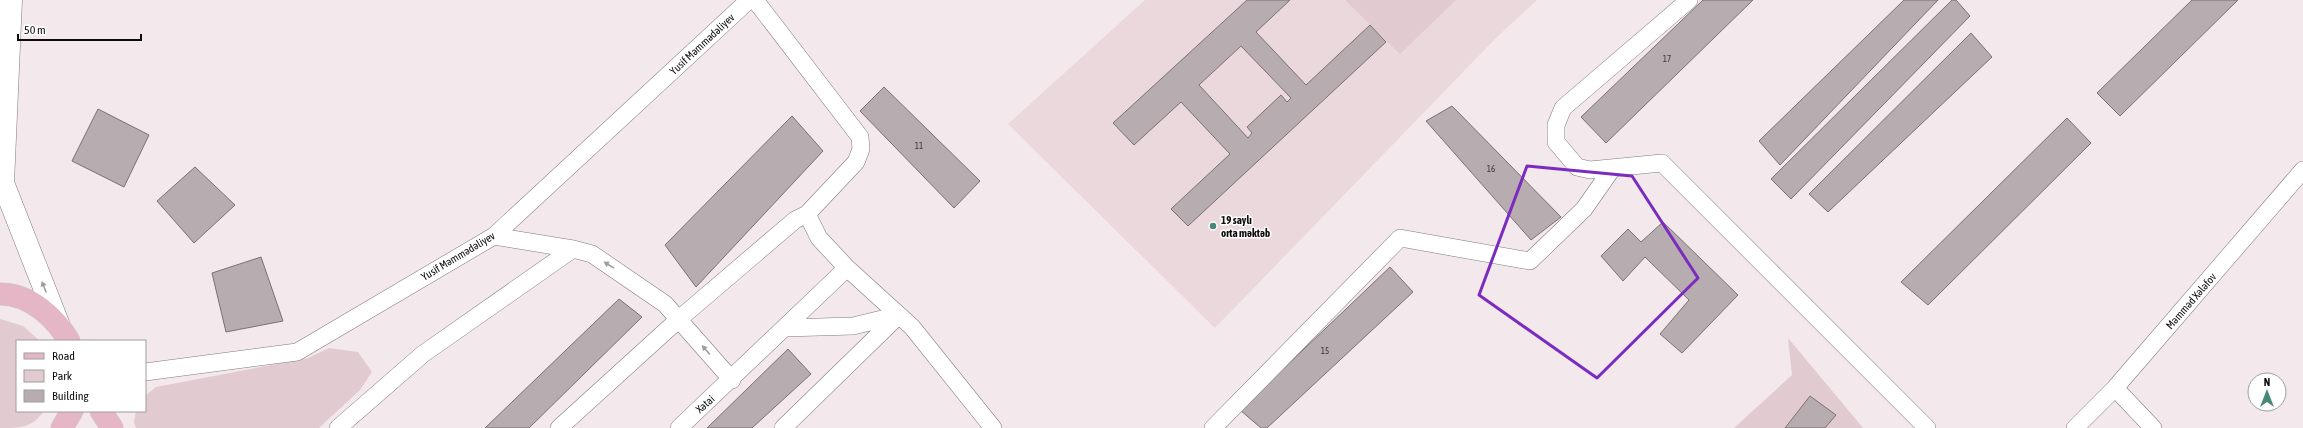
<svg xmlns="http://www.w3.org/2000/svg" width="2303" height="428" viewBox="0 0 2303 428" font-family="'Asap Condensed',sans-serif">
<rect width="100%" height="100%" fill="#f3e8eb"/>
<path fill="#ead8dd" d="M1145,0H1537L1496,38L1215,328L1008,124Z"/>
<path fill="#e2cad1" d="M1345,0H1456L1400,54Z
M0,319L23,326L40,341H17V411H44C32,428 21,428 0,428Z
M1788,338L1863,428H1734L1792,375Z
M329,348L358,352L372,372L360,390L319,428H136L134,422L136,411H145V396L156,387L308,358Z"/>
<path fill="#b7adb0" stroke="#7a7174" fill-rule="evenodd" d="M1247,0H1290L1256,32L1306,85L1370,25L1386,42L1188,226L1171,209L1230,154L1181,102L1134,145L1113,123ZM1241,46L1291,98L1287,102L1281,95L1247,127L1252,133L1248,138L1199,85Z
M1703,0H1753L1606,143L1581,117Z
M1904,0H1938L1780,165L1759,141Z
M1952,0H1956L1970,16L1791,199L1771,179Z
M2192,0H2238L2120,116L2097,93Z
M1971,33L1992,57L1828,212L1809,194Z
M884,87L980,181L954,208L860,111Z
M1452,106L1561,217L1531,240L1426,121Z
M98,109L149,135L124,187L72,161Z
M792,116L823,151L696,287L665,245Z
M2067,118L2091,143L1928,305L1901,282Z
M195,167L235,205L194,243L157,201Z
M1663,222L1738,295L1682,353L1660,334L1689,300L1645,257L1623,281L1601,256L1628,229L1641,242Z
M261,257L283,321L226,332L212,273Z
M1390,267L1413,292L1267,428H1261L1240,410Z
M619,299L642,317L529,428H485Z
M788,349L811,374L752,428H707Z
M1810,396L1836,415L1825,428H1785Z"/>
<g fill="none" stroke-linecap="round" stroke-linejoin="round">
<defs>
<path id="street" d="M755,0L860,137L861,149L856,162L807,214L819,238L847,268L912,327L993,428
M1689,0L1563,108L1556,125V142L1577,167L1590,170L1662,163L1927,428
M494,236L573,249L592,254L665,304L732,380
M785,328L853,326L899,315
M145,372L297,352L494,236L749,0
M2115,388L2153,428
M338,428L423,354L573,249
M559,428L679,319L795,220L807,214
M679,428L847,268
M783,428L899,315
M1213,428L1400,238L1530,261L1584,209L1612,169
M2075,428L2115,388L2303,170"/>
<path id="secondary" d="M3,183L11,0
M0,189L3,183L58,323"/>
<path id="primary" d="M0,294C30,294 55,317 69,341
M101,411L112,428
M62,428L72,411"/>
</defs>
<use href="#street" stroke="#837a7c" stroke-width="18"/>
<use href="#secondary" stroke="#837a7c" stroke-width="23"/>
<use href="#primary" stroke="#cac9ca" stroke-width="23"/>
<use href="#street" stroke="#fff" stroke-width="17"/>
<use href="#secondary" stroke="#fff" stroke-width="22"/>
<use href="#primary" stroke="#e5b6c6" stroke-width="22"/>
</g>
<defs><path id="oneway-solid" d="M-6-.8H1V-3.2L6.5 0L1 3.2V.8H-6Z"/></defs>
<g fill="#9f9d9e">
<use href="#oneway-solid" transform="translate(609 265) rotate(-148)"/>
<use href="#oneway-solid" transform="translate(44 287) rotate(-112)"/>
<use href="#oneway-solid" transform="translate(706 350) rotate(-131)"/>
</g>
<path fill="none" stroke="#7b2cbf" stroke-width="3" stroke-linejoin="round" d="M1527,166L1632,176L1698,278L1597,378L1479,295Z"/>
<circle fill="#46887a" stroke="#fff" stroke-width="1.5" cx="1213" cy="226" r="4"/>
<g text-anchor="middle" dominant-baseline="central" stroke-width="3" stroke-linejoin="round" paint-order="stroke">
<g font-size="9" fill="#383435">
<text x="1667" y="59">17</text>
<text x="919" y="146">11</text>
<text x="1491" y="169">16</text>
<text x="1325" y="351">15</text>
</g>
<g font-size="11" fill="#0e0b0c" stroke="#fff">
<text transform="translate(702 44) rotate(-43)">Yusif Məmmədəliyev</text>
<text transform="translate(458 256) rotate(-31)">Yusif Məmmədəliyev</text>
<text transform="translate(2191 301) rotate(-49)">Məmməd Xələfov</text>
<text transform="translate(705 404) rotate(-42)">Xətai</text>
</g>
<g font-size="11" font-weight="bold" fill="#0e0b0c" stroke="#fff" text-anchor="start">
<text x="1221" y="220">19 saylı<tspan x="1221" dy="13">orta məktəb</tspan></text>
</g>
</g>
<rect x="16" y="340" width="130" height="72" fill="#ffffff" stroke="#9f9d9e"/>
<rect x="24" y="353" width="20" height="6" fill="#e5b6c6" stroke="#9f9d9e"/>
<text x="52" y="360" font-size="12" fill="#0e0b0c">Road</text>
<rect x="24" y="370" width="20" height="12" fill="#e2cad1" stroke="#9f9d9e"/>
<text x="52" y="380" font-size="12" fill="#0e0b0c">Park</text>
<rect x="24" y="390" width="20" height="12" fill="#b7adb0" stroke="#9f9d9e"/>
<text x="52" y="400" font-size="12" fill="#0e0b0c">Building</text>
<g transform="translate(2267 392)"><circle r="19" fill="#ffffff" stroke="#9f9d9e"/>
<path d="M0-3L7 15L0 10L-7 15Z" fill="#46887a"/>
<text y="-6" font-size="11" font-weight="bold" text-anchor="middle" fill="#0e0b0c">N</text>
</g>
<path d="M18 34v6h123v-6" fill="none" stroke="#0e0b0c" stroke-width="2"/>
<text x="24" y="34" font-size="12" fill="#0e0b0c" stroke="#ffffff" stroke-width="3" paint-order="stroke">50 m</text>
</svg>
